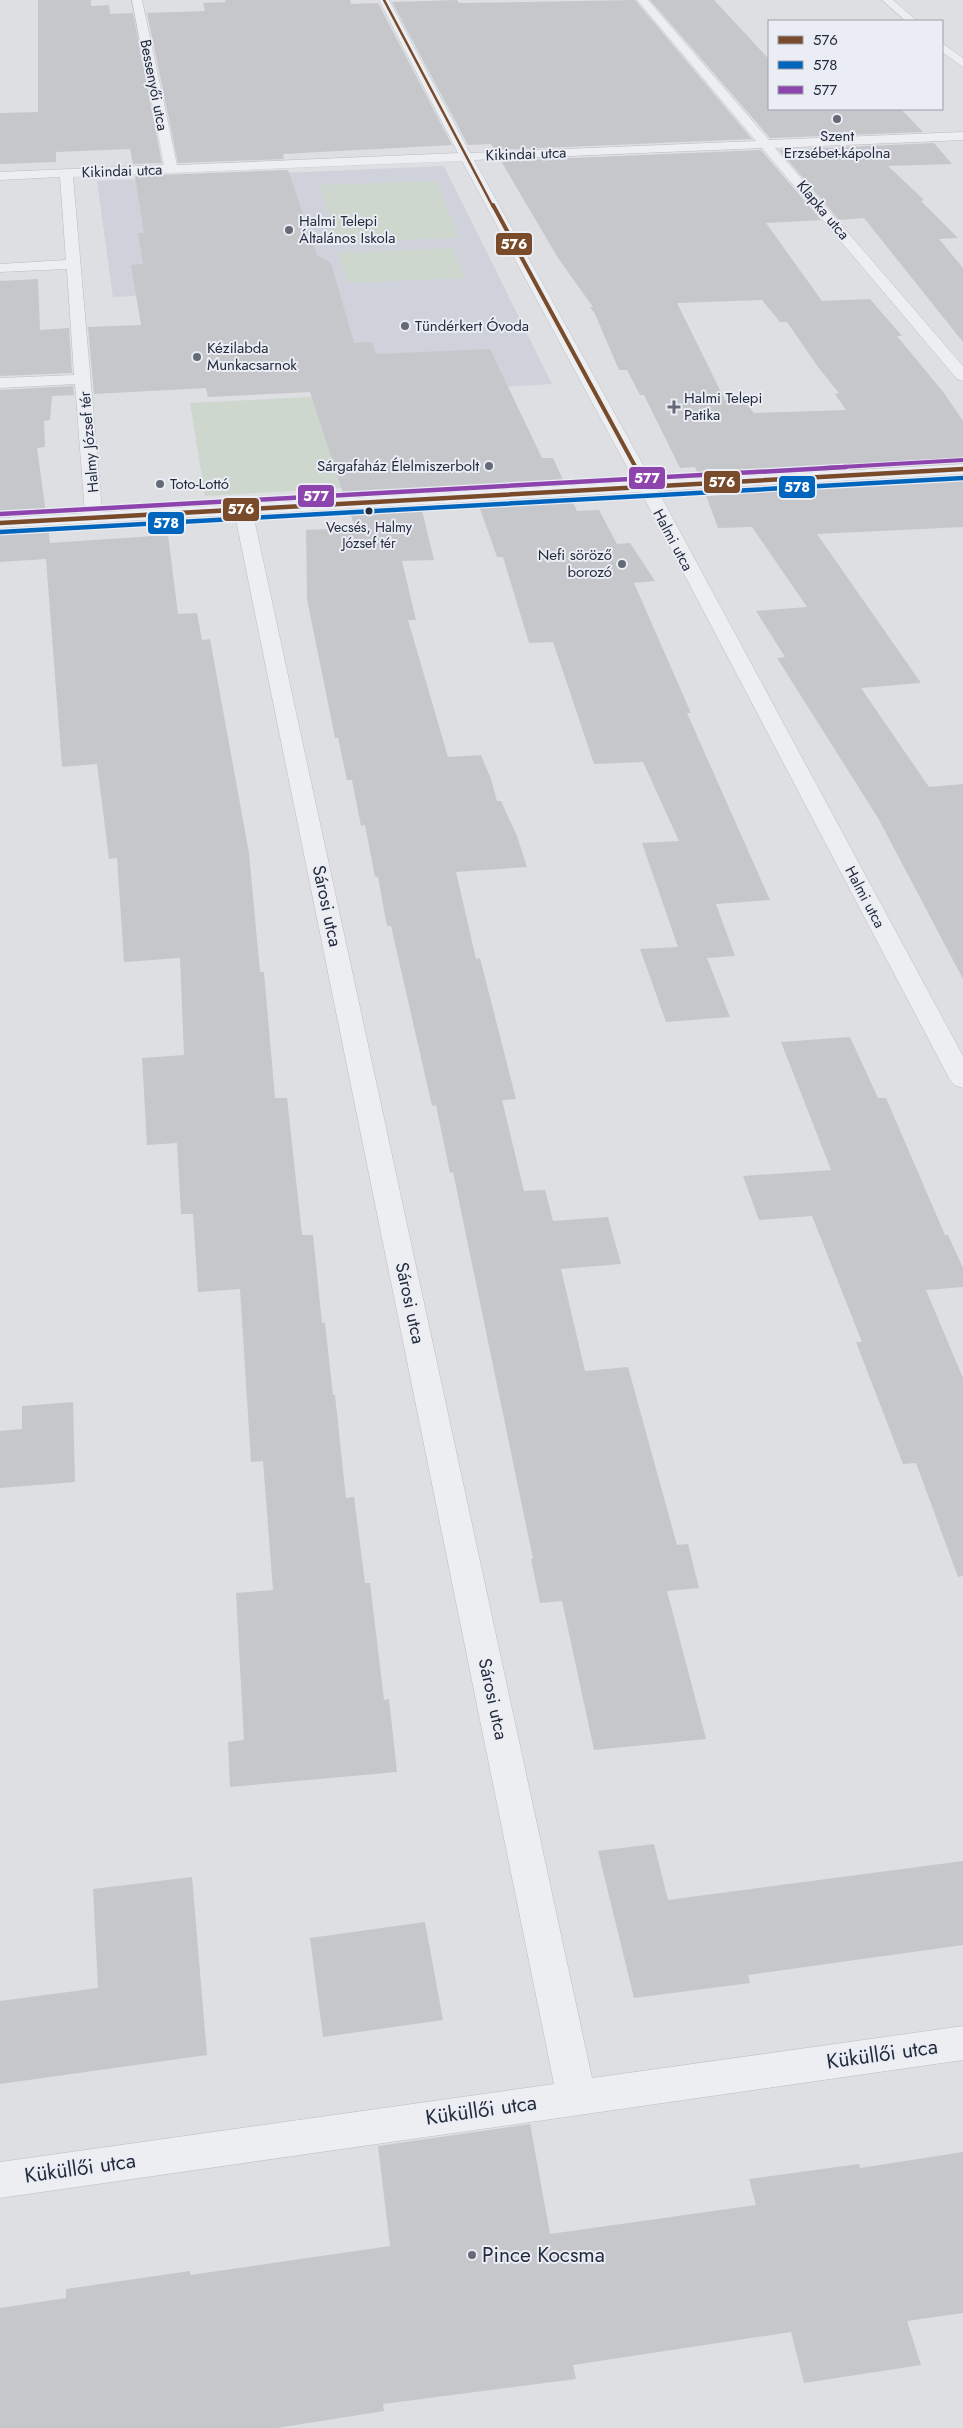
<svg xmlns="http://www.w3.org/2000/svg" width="963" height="2428" viewBox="0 0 963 2428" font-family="Jost,sans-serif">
<rect width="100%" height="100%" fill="#dedfe3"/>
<path fill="#cfd2da" d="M444,166L552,384L312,397L276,289L113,297L97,181Z"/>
<path fill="#cdd7ce" d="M436,181L459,238L336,242L320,185Z
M452,248L465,278L348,283L338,253Z
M312,397L342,488L205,496L190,403Z"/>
<path fill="#c6c7cb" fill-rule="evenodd" d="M38,0H91V6L109,5L110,14L133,13L162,163L133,164L130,149L56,152V162L0,164V113L38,112Z
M225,0H350L351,4L378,3L452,145L283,154L284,159L178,163L147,13L205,11L203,3L226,2Z
M457,0L459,3L635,0L752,139L495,150L491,144L468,145L392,2Z
M650,0H714L769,59V109H901L923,132L770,138Z
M934,143L952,164L888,166L924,200L921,201L958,238L939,239L963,268V342L864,218L839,220L779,150Z
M761,150L821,220L766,223L822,301L870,299L902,336H897L944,393L963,421V462L699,477L695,467L680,468L644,395H640L627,370H619L595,314L590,307H593L558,258L501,161ZM762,300L780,322H787L818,367L839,393L835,394L846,410L754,413L743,399L725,400L677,303Z
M288,170L317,255L331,263L354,343L372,342L376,354L490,349L542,458H553L565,484L344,496L310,392L208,397L206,388L94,394L88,327L141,325L131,265L143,264L138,233H144L135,176Z
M38,279L40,330L69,328L72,373L0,376V281Z
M73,386L74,395L52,396L50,420L44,421L45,447L37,448L46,513L0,516V390Z
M963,476V527L817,534L921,683L861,688L929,787L963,784V979L878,818L777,658L785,657L756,611L807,607L752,527L718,528L704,490Z
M571,498L577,511L599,510L617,544L630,543L655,581L634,583L691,713H687L770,900L716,904L735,956L707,958L730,1017L666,1022L640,949L678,947L642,843L679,841L643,762L594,764L553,642L529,643L503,557H497L478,503Z
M421,506L434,560L402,561L416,620H408L448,757L481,755L491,779L497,801H501L517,836L527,867L456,872L476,959L480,958L516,1099L502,1100L524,1191L545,1190L553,1221L608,1217L621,1264L561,1269L585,1371L628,1367L677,1545L688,1544L699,1588L667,1591L706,1739L594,1750L562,1601L540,1603L531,1559H533L453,1172L450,1173L436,1105L432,1106L391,926H387L378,877H375L365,825L361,826L352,780H347L338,738H335L307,599L306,530L355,528L349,510Z
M48,527L50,543L168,535L178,614L197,613L202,640L210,639L249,853L260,972H264L275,1098H287L302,1235H313L322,1323H325L333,1395H335L346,1498L354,1497L365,1583H370L384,1700L389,1699L397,1772L230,1787L228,1742L244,1740L236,1593L273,1590L263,1461L251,1462L240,1289L198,1292L193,1214H181L177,1143L147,1145L142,1058L184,1055L180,958L124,962L117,858L109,859L97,764L62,767L46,559L0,562V530Z
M850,1037L878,1098H886L945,1235H948L963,1268V1287L926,1290L963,1378V1576L958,1577L916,1463L903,1464L856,1342H862L812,1216L759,1220L743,1176L831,1170L781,1042Z
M73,1402L75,1482L0,1488V1431L22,1429V1406Z
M654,1844L668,1900L963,1861V1945L748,1975L750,1983L634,1998L598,1851Z
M192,1877L207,2055L0,2084V2001L98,1988L93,1889Z
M425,1922L443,2020L323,2037L310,1938Z
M530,2124L550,2234L756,2205L749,2179L859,2164L860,2168L963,2152V2313L907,2321L921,2365L804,2383L791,2332L573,2365L576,2379L383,2404L384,2411L277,2428H0V2308L66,2298V2289L190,2271V2275L390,2246L378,2146Z"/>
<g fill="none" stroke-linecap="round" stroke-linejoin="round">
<defs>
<path id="minor" d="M132,0H142L177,165L458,153L379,0H389L470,153L756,141L637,0H648L769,140L963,132V140L775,148L963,366V381L957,379L762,148L474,160L652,481L963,464V474L658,491L963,1056V1088L954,1085L950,1080L641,492L253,514L592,2078L963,2026V2060L0,2198V2162L554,2084L235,515L0,528V518L85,513L75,384L0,388V378L74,375L67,269L0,272V264L66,260L60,177L0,180V172L164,165ZM462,161L635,482L102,512L73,177Z
M882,0H893L917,21H906Z
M942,43L963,58V67L942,52Z"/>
</defs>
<use href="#minor" stroke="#bcbdc1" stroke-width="1"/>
<use href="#minor" fill="#edeef1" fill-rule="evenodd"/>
<defs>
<path id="bus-1-far2" d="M384,0L493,207"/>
<path id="bus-1-far1" d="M493,205L636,468"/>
<path id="bus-1" d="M635,467L646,486
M0,523L963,469"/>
<path id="bus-2" d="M0,532L963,478"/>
<path id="bus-3-far1" d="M824,468L963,460"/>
<path id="bus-3" d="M0,514L846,467"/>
</defs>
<use href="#bus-1-far2" stroke="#eaedf4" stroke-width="4.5"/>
<use href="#bus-1-far1" stroke="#eaedf4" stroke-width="5.5"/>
<use href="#bus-1" stroke="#eaedf4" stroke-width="7"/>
<use href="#bus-2" stroke="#eaedf4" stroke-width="7"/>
<use href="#bus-3-far1" stroke="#eaedf4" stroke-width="5.5"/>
<use href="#bus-3" stroke="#eaedf4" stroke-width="7"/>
<use href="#bus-1-far2" stroke="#7a4b2a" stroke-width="2.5"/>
<use href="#bus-1-far1" stroke="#7a4b2a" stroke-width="4"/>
<use href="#bus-1" stroke="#7a4b2a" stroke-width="4.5"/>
<use href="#bus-2" stroke="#0065bd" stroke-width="4.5"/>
<use href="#bus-3-far1" stroke="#8e44ad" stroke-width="4"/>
<use href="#bus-3" stroke="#8e44ad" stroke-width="4.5"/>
</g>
<g fill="#656a77" stroke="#eaedf4" stroke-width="2">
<circle cx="837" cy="119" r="5"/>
<circle cx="289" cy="230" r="5"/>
<circle cx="405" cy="326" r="5"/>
<circle cx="197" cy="357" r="5"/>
<path d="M671.5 399.5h5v5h5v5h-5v5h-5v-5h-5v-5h5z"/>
<circle cx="489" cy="466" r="5"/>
<circle cx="160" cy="484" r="5"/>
<circle cx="622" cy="564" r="5"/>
<circle cx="472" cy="2255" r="5"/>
</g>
<circle fill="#242b3d" stroke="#eaedf4" stroke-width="2" cx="369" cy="511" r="4.5"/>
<g text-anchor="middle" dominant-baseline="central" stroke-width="4" stroke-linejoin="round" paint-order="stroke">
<g font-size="14" fill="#242b3d" stroke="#eaedf4">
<text x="369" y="527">Vecsés, Halmy<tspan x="369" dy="16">József tér</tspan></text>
</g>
<g font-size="15" fill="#242b3d" stroke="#eaedf4">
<text transform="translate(154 85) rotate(79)">Bessenyői utca</text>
<text transform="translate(526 154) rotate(-2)">Kikindai utca</text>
<text transform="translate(122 171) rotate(-2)">Kikindai utca</text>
<text transform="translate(823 210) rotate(50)">Klapka utca</text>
<text transform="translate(89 442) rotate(-95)">Halmy József tér</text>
<text transform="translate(673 540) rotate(62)">Halmi utca</text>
<text transform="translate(865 897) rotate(62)">Halmi utca</text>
</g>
<g font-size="15" fill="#242b3d" stroke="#eaedf4" text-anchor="start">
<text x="837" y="136" text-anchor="middle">Szent<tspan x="837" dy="17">Erzsébet-kápolna</tspan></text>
<text x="299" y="221">Halmi Telepi<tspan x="299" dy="17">Általános Iskola</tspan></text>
<text x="415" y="326">Tündérkert Óvoda</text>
<text x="207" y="348">Kézilabda<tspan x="207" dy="17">Munkacsarnok</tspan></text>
<text x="684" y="398">Halmi Telepi<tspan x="684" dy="17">Patika</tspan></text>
<text x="479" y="466" text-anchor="end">Sárgafaház Élelmiszerbolt</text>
<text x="170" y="484">Toto-Lottó</text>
<text x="612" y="555" text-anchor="end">Nefi söröző<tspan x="612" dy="17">borozó</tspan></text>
</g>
<g font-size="18" fill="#242b3d" stroke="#eaedf4">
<text transform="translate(327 906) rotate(78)">Sárosi utca</text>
<text transform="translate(410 1303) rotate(78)">Sárosi utca</text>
<text transform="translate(493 1699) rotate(78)">Sárosi utca</text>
</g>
<g font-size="21" fill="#242b3d" stroke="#eaedf4">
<text transform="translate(882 2054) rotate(-8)">Küküllői utca</text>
<text transform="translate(481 2110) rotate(-8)">Küküllői utca</text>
<text transform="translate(80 2168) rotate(-8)">Küküllői utca</text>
</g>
<g font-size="21" fill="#242b3d" stroke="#eaedf4" text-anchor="start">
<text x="482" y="2255">Pince Kocsma</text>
</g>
</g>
<g stroke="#eaedf4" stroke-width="2">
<rect x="495" y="232" width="38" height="24" rx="5" fill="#7a4b2a"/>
<rect x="628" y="466" width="38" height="24" rx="5" fill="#8e44ad"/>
<rect x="703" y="470" width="38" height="24" rx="5" fill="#7a4b2a"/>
<rect x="778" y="475" width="38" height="24" rx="5" fill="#0065bd"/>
<rect x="297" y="484" width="38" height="24" rx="5" fill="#8e44ad"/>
<rect x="222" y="497" width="38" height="25" rx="5" fill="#7a4b2a"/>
<rect x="147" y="511" width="38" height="24" rx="5" fill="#0065bd"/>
</g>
<g font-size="14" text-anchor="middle" font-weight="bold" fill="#fff">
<text x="514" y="249">576</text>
<text x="647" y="483">577</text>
<text x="722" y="487">576</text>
<text x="797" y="492">578</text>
<text x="316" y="501">577</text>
<text x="241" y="514">576</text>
<text x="166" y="528">578</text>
</g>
<rect x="768" y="20" width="175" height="90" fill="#eaedf4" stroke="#9b9fab"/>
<rect x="778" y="36" width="25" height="8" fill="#7a4b2a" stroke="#9b9fab"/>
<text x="813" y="45" font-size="15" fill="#242b3d">576</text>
<rect x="778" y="61" width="25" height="8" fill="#0065bd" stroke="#9b9fab"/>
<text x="813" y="70" font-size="15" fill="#242b3d">578</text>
<rect x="778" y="86" width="25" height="8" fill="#8e44ad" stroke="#9b9fab"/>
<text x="813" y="95" font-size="15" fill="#242b3d">577</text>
</svg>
